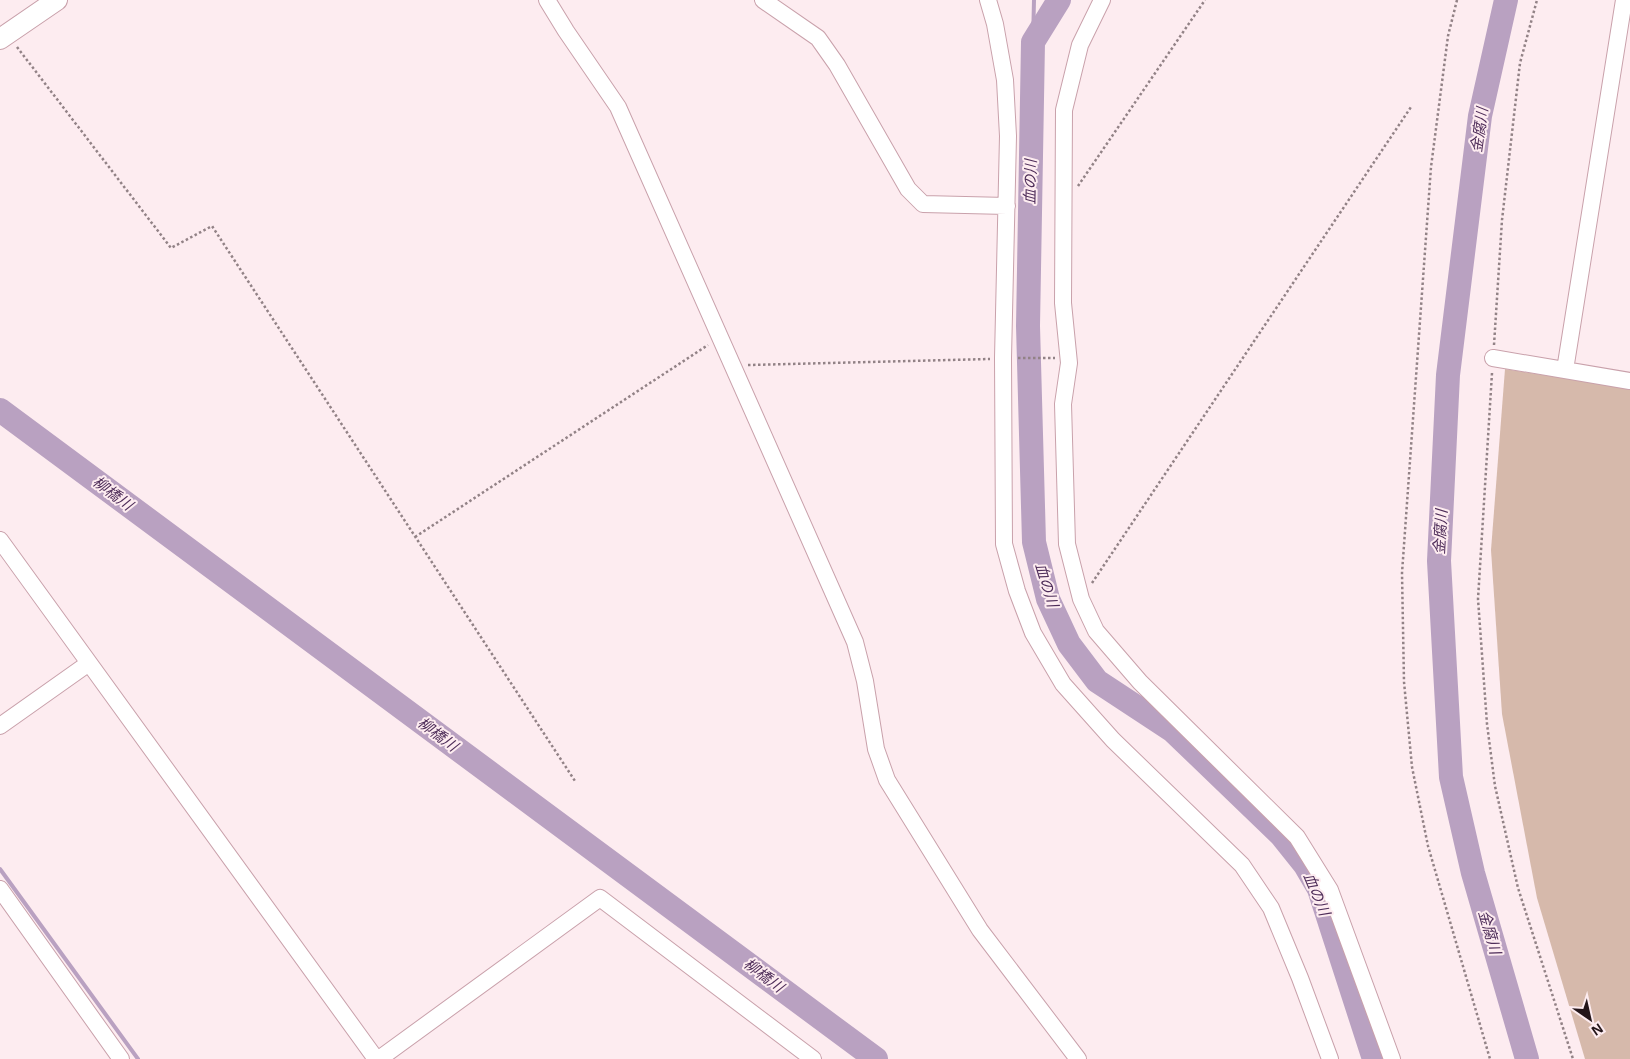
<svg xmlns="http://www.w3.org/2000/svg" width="1630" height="1059" viewBox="0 0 1630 1059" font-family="Helvetica,'Noto Sans JP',sans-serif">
<rect width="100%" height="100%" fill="#fdecf0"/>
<path fill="#d6b9ab" d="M1505,369L1630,388V1059H1585L1537,898L1502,714L1491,550Z"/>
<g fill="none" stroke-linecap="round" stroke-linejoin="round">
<path stroke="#b9a1c1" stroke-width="4" d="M1033,42L1034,0
M0,869L138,1059"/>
<path stroke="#b9a1c1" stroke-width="24" d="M1059,0L1033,42L1028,326L1034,542L1048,599L1069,644L1097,681L1173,731L1281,835L1305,865L1319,889L1374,1059
M1506,0L1480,116L1448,375L1439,561L1451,777L1473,873L1527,1059
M0,410L876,1059"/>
<defs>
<path id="minor" d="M547,0L566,31L618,107L855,642L865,681L876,749L887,780L980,930L1078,1059
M763,0L818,38L837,65L908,189L923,204L1007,206
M988,0L995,24L1005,80L1008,136L1003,358L1004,544L1017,591L1033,633L1063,684L1113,740L1242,865L1271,908L1300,978L1330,1059
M1102,0L1080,45L1064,110L1063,303L1069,363L1063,404L1067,544L1081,599L1096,631L1140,682L1297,837L1330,890L1392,1059
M1493,358L1630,381
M1565,370L1624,0
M0,540L376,1059
M0,726L89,663
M0,889L121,1059
M379,1059L600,898L813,1059"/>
<path id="tertiary" d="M0,39L57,0"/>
</defs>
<use href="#minor" stroke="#c9a1ab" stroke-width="18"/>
<use href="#tertiary" stroke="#c9a1ab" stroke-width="22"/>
<path stroke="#928286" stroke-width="2.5" stroke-dasharray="2.5 2.5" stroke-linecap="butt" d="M1457,0L1448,36L1431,167L1402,573L1404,682L1412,767L1428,846L1490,1059
M17,47L171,248L212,226L575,781
M1078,186L1205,0
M1494,345L1502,220L1520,63L1537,0
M1018,358H1055
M748,365L990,359
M1492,373L1478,599L1487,724L1495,786L1518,888L1573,1059
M415,537L708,345
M1092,583L1411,107"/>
<use href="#minor" stroke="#fff" stroke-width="16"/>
<use href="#tertiary" stroke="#fff" stroke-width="20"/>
</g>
<g text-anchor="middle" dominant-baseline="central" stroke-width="4" stroke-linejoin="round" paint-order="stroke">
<g font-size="15" font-style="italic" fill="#4e2d59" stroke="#fdecf0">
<text transform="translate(1479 130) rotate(-82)">金腐川</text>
<text transform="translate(1030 182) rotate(-89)">血の川</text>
<text transform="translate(113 493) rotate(37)">柳橋川</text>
<text transform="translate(1440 532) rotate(-87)">金腐川</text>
<text transform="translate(1047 585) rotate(73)">血の川</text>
<text transform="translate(438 734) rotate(37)">柳橋川</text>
<text transform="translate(1317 894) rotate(67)">血の川</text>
<text transform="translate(1490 932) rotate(74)">金腐川</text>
<text transform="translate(764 975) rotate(37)">柳橋川</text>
</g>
</g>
<g transform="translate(1590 1019) rotate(146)" stroke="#fdecf0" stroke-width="4" paint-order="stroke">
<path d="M0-4L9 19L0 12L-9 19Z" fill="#231519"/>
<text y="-8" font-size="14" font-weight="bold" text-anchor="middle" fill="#231519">N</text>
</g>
</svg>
